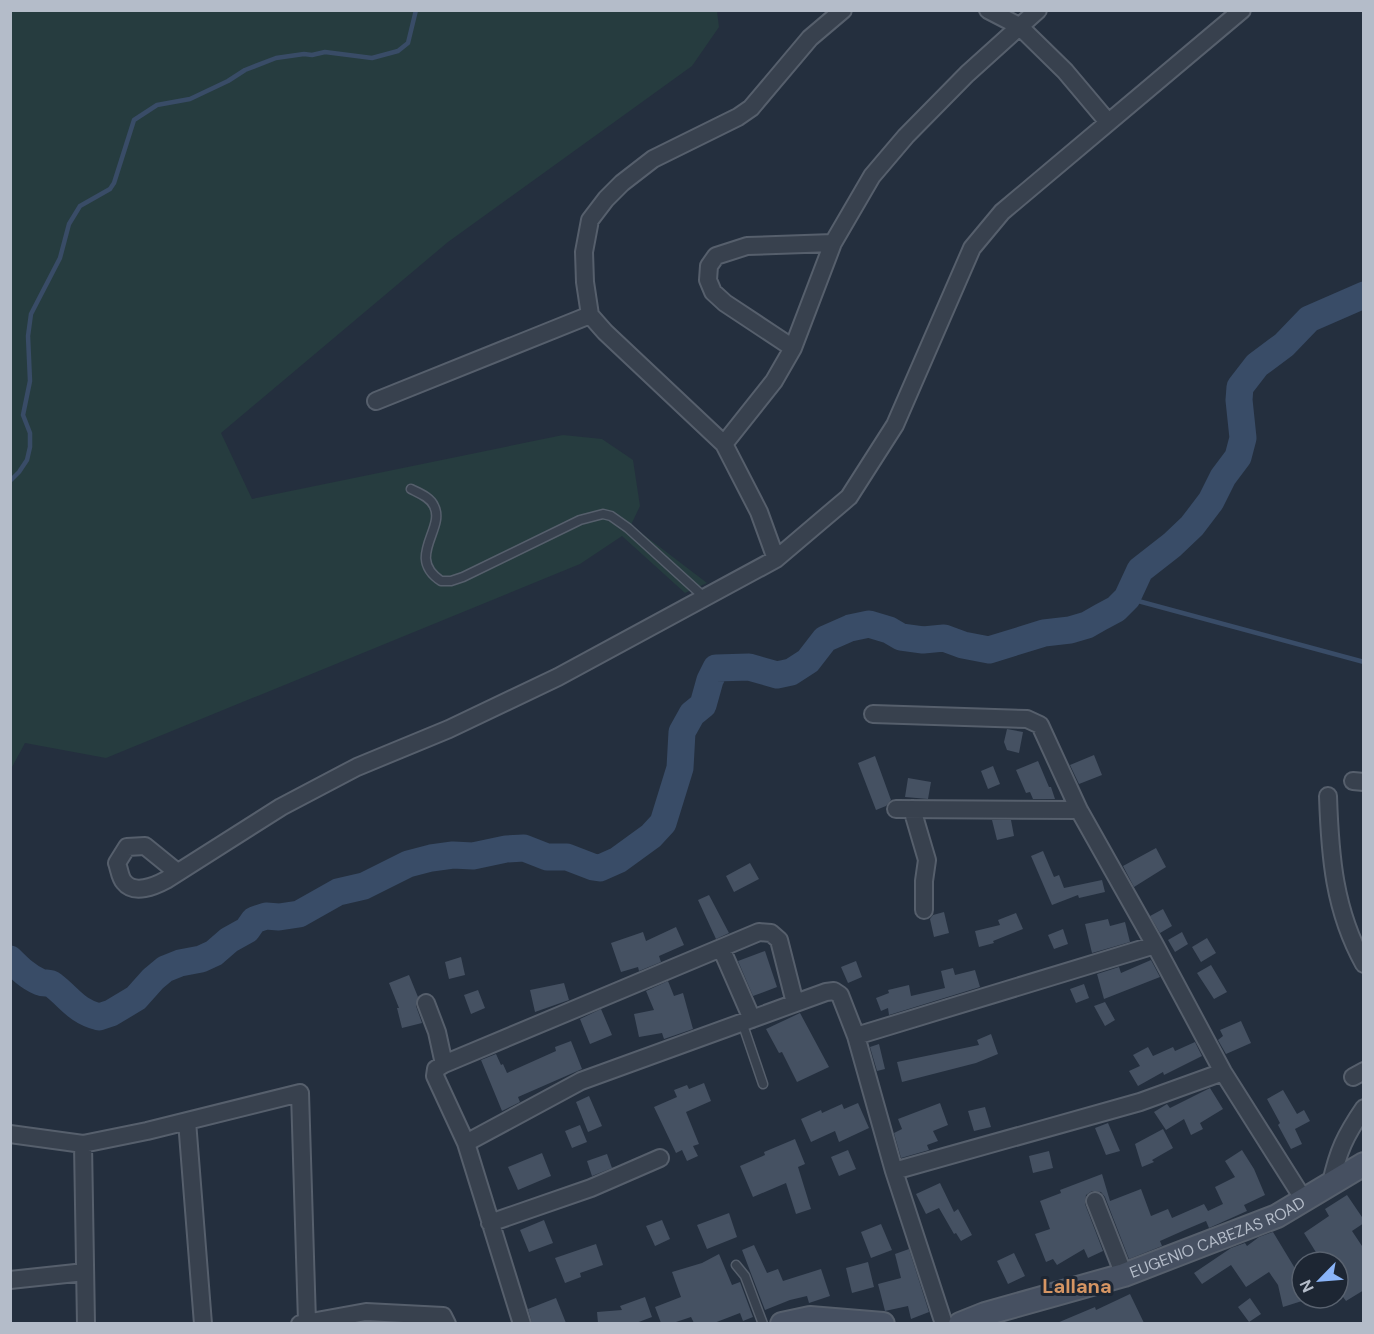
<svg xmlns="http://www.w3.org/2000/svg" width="1374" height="1334" viewBox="0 0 1374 1334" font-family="'DM Sans',sans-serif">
<rect width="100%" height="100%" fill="#242f3e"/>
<path fill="#263c3f" d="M11,11H717L719,27L692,66L448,242L221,433L252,499L563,435L602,439L633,460L640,506L631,525L707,583L685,593L622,536L580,564L106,758L25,743L11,769Z"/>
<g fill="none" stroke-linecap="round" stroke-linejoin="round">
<path stroke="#394c67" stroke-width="4.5" d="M10,481L19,472L27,460L30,447V433L23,415L30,381L28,336L31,314L60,258L69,224L80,206L110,189L114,183L134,120L157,105L190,99L228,81L245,70L276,58L304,54L312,55L325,52L372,58L398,51L408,43L416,10
M1127,598L1364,662"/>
<path stroke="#394c67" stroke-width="27" d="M10,959C19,968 28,977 40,982C45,984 49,982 53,985C70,998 76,1011 99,1017L111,1013L136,998L153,979L165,969L180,963L201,959L214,953L229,940L247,930L254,920L266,916L279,917L299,914L338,892L364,886L408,864L431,858L453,855L473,856L506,849L524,848L547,857H567L593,867L600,868L618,860L651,836L663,823L680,768L682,732L692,714L703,705L710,680L716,668L749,667L777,675L791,672L808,661L825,639L850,628L869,624L889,630L901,637L923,640L944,638L963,645L989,650L1044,633L1070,630L1087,625L1101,617L1116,609L1127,598L1140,570L1172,545L1192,526L1211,501L1223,477L1238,457L1243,438L1239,400L1240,387L1257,365L1284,345L1309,319L1364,295"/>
</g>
<path fill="#455162" d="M1007,729L1023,732L1019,753L1007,750L1004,742Z
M1094,755L1102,775L1079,784L1070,765Z
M875,756L891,800L886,806L876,810L858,763Z
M1038,761L1049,787H1051L1055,799H1033L1030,792L1026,793L1016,770Z
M993,766L1000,784L988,789L981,771Z
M908,778L931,782L928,799L905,797Z
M992,820H1011L1014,836L997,840Z
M1156,848L1166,867L1134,887L1123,866Z
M1043,851L1054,877L1059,875L1064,888L1102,880L1105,892L1079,898L1078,895L1052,905L1031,856Z
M750,863L759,879L734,892L726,876Z
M709,895L729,933L716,939L698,900Z
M1163,909L1172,926L1160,933L1150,916Z
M944,912L949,933L934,937L930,919L933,915Z
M1016,913L1023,929L993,941L994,943L979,947L975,931L1000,925L998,920Z
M1108,919L1110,926L1125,922L1130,942L1092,953L1085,924Z
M676,927L684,945L659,956L661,962L639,971L638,967L621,972L611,943L643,932L646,941Z
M1063,929L1068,944L1054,949L1048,935Z
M1182,932L1188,944L1175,952L1168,940Z
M1207,938L1216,953L1201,962L1192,947Z
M765,951L777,987L753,996L738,961Z
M461,957L465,975L449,979L445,962Z
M1151,960L1160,977L1104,999L1097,974L1119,967L1121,973Z
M856,961L862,977L848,983L841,967Z
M1211,965L1227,992L1214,999L1197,973Z
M953,968L955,975L975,970L980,987L889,1015L888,1008L881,1011L876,998L889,993L888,990L909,985L911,996L945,988L941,971Z
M409,975L418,997L416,1006L422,1023L402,1028L397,1008H399L389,983Z
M668,981L674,996L683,993L693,1029L664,1039L662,1033L639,1037L634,1014L654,1010L646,991Z
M564,983L569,1000L535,1012L530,990Z
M1084,984L1089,998L1076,1003L1070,989Z
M478,990L485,1008L471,1014L464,995Z
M1105,1002L1115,1020L1105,1026L1094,1006Z
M601,1009L612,1035L590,1044L580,1019Z
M800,1013L829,1067L797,1082L782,1052L779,1053L766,1029Z
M1241,1021L1251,1043L1226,1054L1218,1040L1223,1036L1220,1030Z
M991,1034L998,1054L976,1063L902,1082L897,1062L979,1045L977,1040Z
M571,1041L582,1069L518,1097L520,1102L502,1111L481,1060L496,1054L501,1065L503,1064L507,1073L556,1051L555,1047Z
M1195,1042L1202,1056L1164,1075L1163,1072L1138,1086L1129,1071L1140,1066L1133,1055L1148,1047L1153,1056L1173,1047L1175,1051Z
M879,1044L885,1069L877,1071L870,1047Z
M704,1083L711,1101L686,1112L699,1144L693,1146L698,1156L687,1161L682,1150L676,1153L654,1107L677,1097L674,1090L687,1085L689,1089Z
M1210,1088L1223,1109L1200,1123L1203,1129L1191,1135L1184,1119L1166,1130L1154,1112L1167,1104L1170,1108Z
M1283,1090L1297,1114L1304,1110L1310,1121L1295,1129L1302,1144L1291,1149L1278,1125L1280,1123L1267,1099Z
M589,1096L602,1126L588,1132L576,1102Z
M858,1103L869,1128L839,1142L835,1131L811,1142L801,1119L821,1110L822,1113L842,1104L844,1109Z
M940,1103L948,1125L933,1131L938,1141L927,1145L929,1150L901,1158L894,1133L902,1129L898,1119Z
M985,1107L991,1127L974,1131L968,1111Z
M1108,1123L1120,1151L1106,1155L1095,1128Z
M580,1125L587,1142L572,1148L565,1131Z
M1163,1129L1173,1148L1152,1160L1154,1162L1142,1167L1135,1144Z
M795,1139L805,1164L798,1167L811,1209L796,1214L786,1183L753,1197L740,1166L765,1155L764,1152Z
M848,1150L856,1169L839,1176L831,1157Z
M1242,1150L1254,1169L1265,1195L1244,1205L1247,1211L1209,1228L1206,1221L1187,1229L1160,1241L1162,1246L1129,1259L1105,1197L1101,1192L1092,1191L1086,1195L1085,1204L1103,1251L1088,1258L1084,1249L1057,1265L1053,1259L1046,1262L1035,1234L1050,1229L1040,1201L1061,1193L1060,1190L1102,1174L1110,1201L1141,1189L1151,1216L1168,1209L1172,1218L1204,1204L1208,1211L1223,1204L1215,1187L1235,1177L1225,1161Z
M1049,1151L1053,1168L1033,1173L1029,1156Z
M542,1153L551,1176L518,1190L508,1167Z
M607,1154L612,1168L592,1176L587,1161Z
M940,1183L954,1212L958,1209L972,1235L961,1241L956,1233L954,1234L939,1208L926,1214L916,1194Z
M1347,1195L1364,1220V1223L1352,1231L1364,1249V1290L1346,1301L1338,1290V1262H1322L1304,1233L1329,1216L1325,1209Z
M729,1213L737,1237L707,1249L697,1225Z
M544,1220L553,1243L529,1252L520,1230Z
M662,1220L670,1239L655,1246L646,1226Z
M881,1224L892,1250L871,1258L861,1232Z
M1273,1232L1296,1270L1302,1266V1301L1283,1307L1278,1285L1269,1272L1246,1287L1231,1265L1202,1284L1194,1273L1231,1248L1245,1243L1247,1246L1259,1237Z
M596,1244L603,1265L580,1273L581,1277L565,1283L555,1258Z
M754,1245L767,1273L778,1269L783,1281L821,1269L830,1296L809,1303L807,1296L790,1300L765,1310L742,1250Z
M909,1249L929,1312L911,1319L908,1306L885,1311L878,1284L901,1278L895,1254Z
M1014,1253L1025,1276L1008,1284L997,1261Z
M719,1254L732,1285L740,1282L753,1317L743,1321L740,1313L714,1323H694L691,1317L673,1323H661L655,1307L681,1297L672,1272L702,1263Z
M868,1262L874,1287L852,1293L846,1268Z
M1130,1294L1144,1323H1057L1095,1307L1096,1310Z
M645,1297L652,1317L636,1323H598L597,1312L622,1310L620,1306Z
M556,1298L566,1323H532L528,1309Z
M1250,1298L1261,1314L1249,1322L1238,1307Z"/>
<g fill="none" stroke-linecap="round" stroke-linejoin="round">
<defs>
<path id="lane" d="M411,489C419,493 430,497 434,506C446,529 405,557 441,581H451L463,577L580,520L603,514L611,516L628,528L704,597
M742,1022L763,1084
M736,1265L745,1276L763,1324"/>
<path id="street" d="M988,10L1019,26L1065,71L1108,122
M793,348L725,303L713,292L708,280L709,266L716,256L747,246L833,243
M376,401L590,315
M724,444L774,381L793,348L833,243L872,176L906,136L967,74L1038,10
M776,559L759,512L724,444L605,332L590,315L585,282L584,252L590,220L606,199L622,183L653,159L738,117L751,108L810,38L843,10
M873,714L1027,719L1040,725L1079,810L1155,945L1223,1072L1304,1200
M1353,781L1364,782
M1328,796C1330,856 1334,910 1364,964
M896,809L1079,810
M912,809L927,860L924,881V910
M177,872L145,846L127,847L117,863C119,868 120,878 124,882C134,895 155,886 166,880L281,807L357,767L449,729L558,677L776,559L849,497L895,425L972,248L1002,212L1242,10
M721,948L752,1019
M426,1003L437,1032L444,1064
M856,1036L894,1171L944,1324
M1353,1077L1364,1071
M187,1121L203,1324
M10,1134L83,1144L147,1131L300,1093L307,1322
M466,1143L435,1076L436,1069L444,1064L759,932L771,933L779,940L795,1003
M83,1144L86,1324
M894,1171L1140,1102L1223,1072
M1331,1183C1338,1151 1345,1136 1364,1108
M1095,1201L1124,1275
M490,1223L591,1188L660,1158
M10,1280L85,1272
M300,1324L366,1312L443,1316L447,1324
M522,1324L466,1143L581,1081L826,992L834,991L840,995L856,1036L1155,945"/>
<g id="secondary">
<path d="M782,1324L810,1318L883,1324"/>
<path id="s1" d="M960,1324L985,1314L1124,1275L1277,1216L1364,1164"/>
</g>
</defs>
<use href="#lane" stroke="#565f6c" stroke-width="11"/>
<use href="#street" stroke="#565f6c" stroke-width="20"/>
<use href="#secondary" stroke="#565f6c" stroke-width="26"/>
<use href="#lane" stroke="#38414e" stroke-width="8"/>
<use href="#street" stroke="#38414e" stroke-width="16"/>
<use href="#secondary" stroke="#465061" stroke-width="22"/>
</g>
<g text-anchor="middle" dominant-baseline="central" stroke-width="6" stroke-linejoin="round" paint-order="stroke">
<g font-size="16" fill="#b4bcc9" stroke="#1d2633">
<text stroke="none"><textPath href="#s1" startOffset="272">EUGENIO CABEZAS ROAD</textPath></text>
</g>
<g font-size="20" font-weight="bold" fill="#d59563" stroke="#1d2633">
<text x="1077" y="1286">Lallana</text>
</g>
</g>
<rect width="1374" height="1334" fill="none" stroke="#b4bcc9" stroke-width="24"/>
<g transform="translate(1320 1280) rotate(245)"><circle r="28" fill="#1d2633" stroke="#59626f" stroke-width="1.5"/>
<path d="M0-4.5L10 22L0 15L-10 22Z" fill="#8ab4f8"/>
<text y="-9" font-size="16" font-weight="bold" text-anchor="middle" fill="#b4bcc9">N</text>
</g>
</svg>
